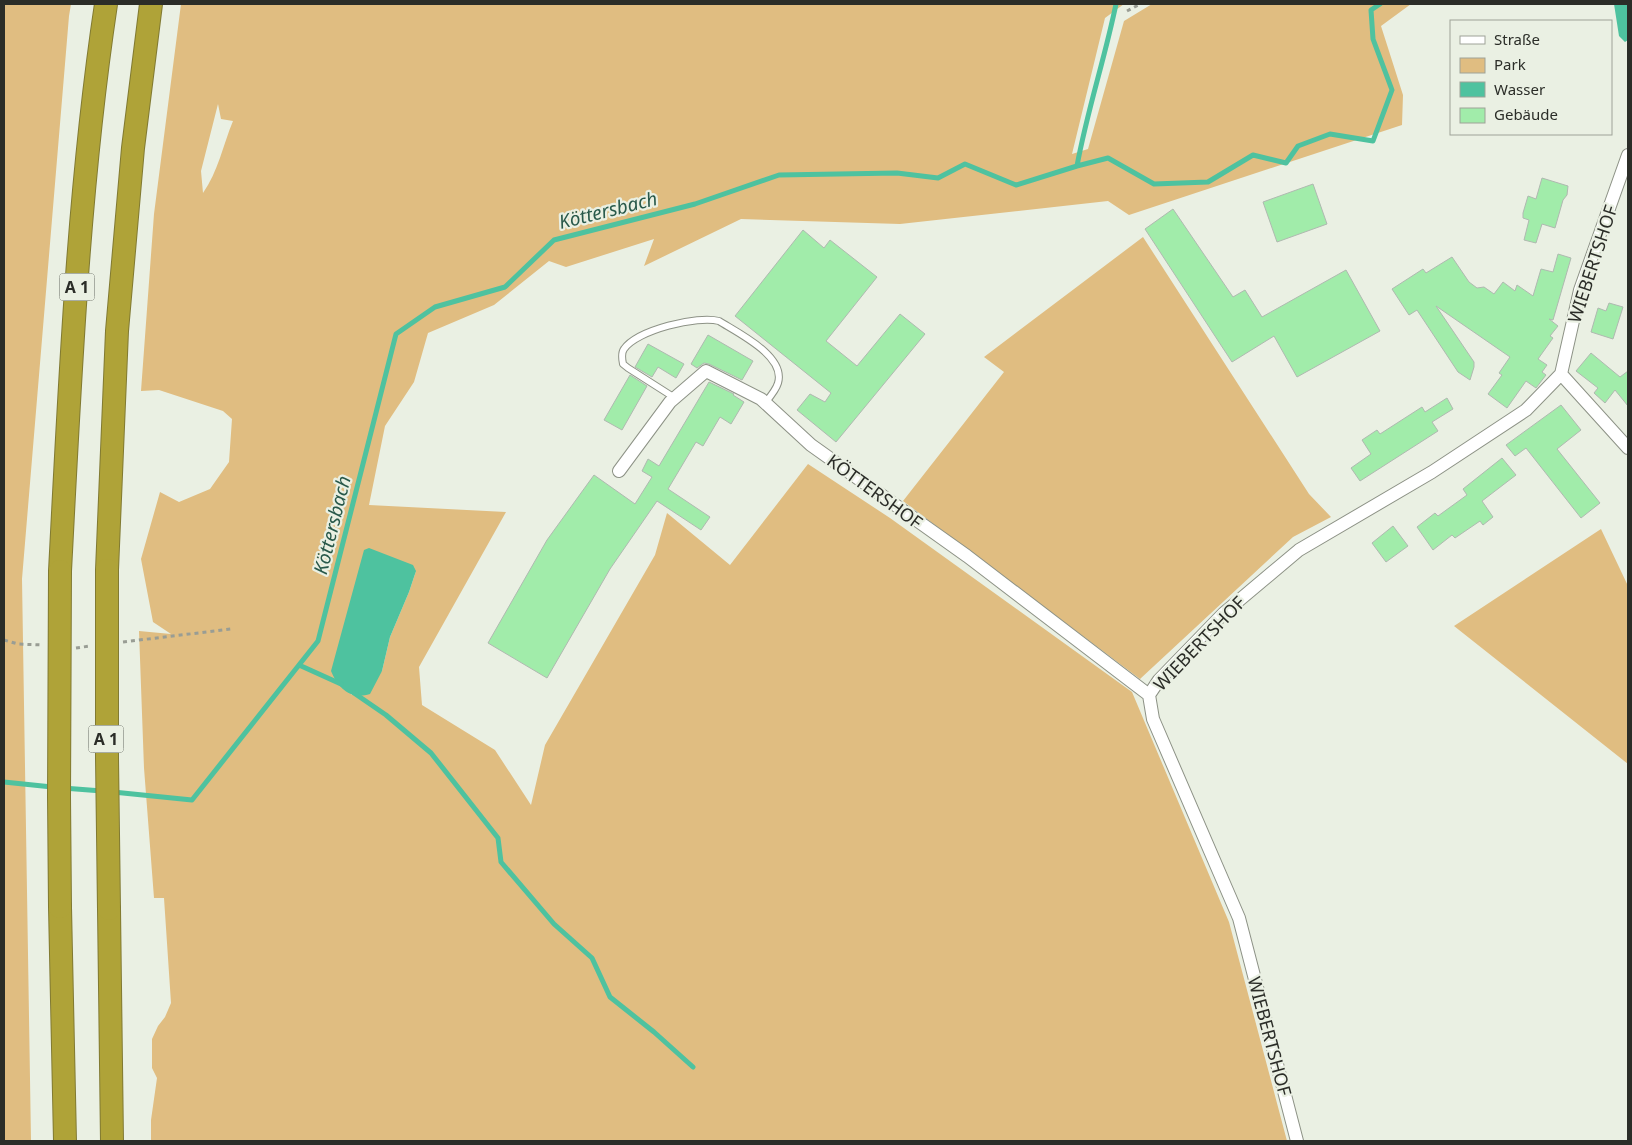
<svg xmlns="http://www.w3.org/2000/svg" width="1632" height="1145" viewBox="0 0 1632 1145" font-family="'Noto Sans',sans-serif">
<rect width="100%" height="100%" fill="#eaf0e3"/>
<path fill="#e0bd81" fill-rule="evenodd" d="M4,4H71L69,16L22,579L31,1141H4Z
M181,4H1124L1105,18L1072,154L1088,149L1124,21L1152,4H1411L1381,26L1403,95L1402,125L1129,215L1108,201L900,224L741,219L644,266L654,239L566,267L549,261L494,305L428,333L414,382L385,426L369,505L506,512L419,667L422,705L495,750L531,805L545,745L655,555L667,513L730,565L808,464L890,518L1132,692L1229,922L1287,1141H151V1120L157,1078L152,1068V1039L158,1026L165,1017L171,1003L164,898H154L144,768L139,631L171,634L153,622L141,559L160,492L179,502L210,489L229,462L232,419L223,411L159,390L141,391L154,214ZM218,104L221,119L233,121C223,145 218,172 203,193L201,171ZM416,571L409,592L390,637L382,671L351,695Z
M1143,237L1309,494L1331,517L1293,537L1140,679L903,501L1004,372L984,357Z
M1601,529L1628,586V764L1454,626Z"/>
<path fill="#4ec29f" d="M1614,4H1628V40L1625,42L1619,36Z
M369,548L413,565L416,571L409,592L390,637L382,671L370,694C350,700 338,688 331,671L364,550Z"/>
<g fill="none" stroke-linecap="round" stroke-linejoin="round">
<path stroke="#4ec29f" stroke-width="5" d="M1077,166C1087,111 1105,58 1116,4
M299,665L341,684
M354,693L386,715L431,753L498,838L501,862L554,924L592,958L610,997L654,1032L693,1067
M4,782L52,787
M63,788L102,791
M113,792L192,800L318,641L396,334L435,307L505,287L554,240L695,204L779,175L897,173L938,178L965,164L1016,185L1077,166L1108,158L1154,184L1208,182L1253,155L1286,163L1298,146L1330,134L1373,141L1392,90L1373,39L1371,10L1380,4"/>
</g>
<path fill="#a1ecaa" stroke="#afb9b0" d="M1542,178L1568,186L1567,195L1563,200L1555,228L1542,224L1536,243L1524,240L1529,220L1523,218V213L1528,196L1536,199Z
M1313,184L1327,224L1277,242L1263,202Z
M1173,209L1233,297L1245,290L1262,317L1346,270L1380,331L1297,377L1274,336L1232,362L1145,229Z
M803,230L824,248L830,240L877,277L826,341L857,366L900,314L925,334L836,442L797,410L810,394L825,402L831,393L735,316Z
M1558,254L1571,258L1553,320L1549,319L1558,326L1550,336L1553,338L1538,359L1547,365L1542,372L1546,375L1536,388L1526,381L1507,408L1488,394L1502,375L1499,373L1510,357L1436,306L1474,362V367L1470,380L1458,372L1417,310L1409,315L1392,289L1423,269L1426,273L1452,257L1469,282L1477,288L1484,287L1494,294L1503,282L1515,291L1517,285L1533,296L1541,269L1553,272Z
M1609,303L1623,307L1613,339L1591,332L1598,308L1606,311Z
M708,335L753,361L742,380L709,364L704,363L697,368L691,364Z
M648,344L684,364L676,378L658,367L652,377L635,367Z
M1591,353L1620,377L1628,371V406L1615,390L1605,403L1594,393L1598,388L1576,371Z
M630,375L647,386L622,430L604,420Z
M709,382L734,394L733,395L744,402L731,424L720,417L703,446L696,442L668,489L710,517L701,530L657,501L610,569L547,678L488,643L547,540L594,475L635,504L652,477L642,471L648,459L659,466Z
M1447,398L1453,409L1432,422L1438,431L1360,481L1351,468L1371,454L1362,440L1377,430L1380,434L1422,407L1425,412Z
M1561,405L1581,430L1557,449L1600,503L1581,518L1526,448L1515,456L1506,445Z
M1502,458L1516,475L1482,501L1493,517L1483,525L1480,521L1455,538L1452,535L1433,550L1417,527L1435,513L1438,516L1467,495L1463,489Z
M1393,526L1408,546L1386,562L1372,543Z"/>
<g fill="none" stroke-linecap="round" stroke-linejoin="round">
<defs>
<path id="service" d="M675,398L628,368L623,364C622,359 621,353 624,349C637,330 698,315 719,321C738,333 786,356 778,383C776,390 770,397 765,403"/>
<path id="minor" d="M1561,374L1628,448
M619,471L670,402L706,371L761,399L811,445L967,556L1149,695
M1297,1141L1239,918L1153,719L1149,695L1159,680L1224,613L1299,550L1432,472L1526,410L1561,374L1580,290L1628,155"/>
<path id="motorway" d="M107,570L117,331L133,148L151,4
M60,571C70,381 78,191 106,4
M60,907L65,1141
M109,909L112,1141"/>
</defs>
<use href="#service" stroke="#8d9286" stroke-width="8"/>
<use href="#minor" stroke="#8d9286" stroke-width="14"/>
<use href="#motorway" stroke="#817a32" stroke-width="24"/>
<path stroke="#999d94" stroke-width="3" stroke-dasharray="4 4" stroke-linecap="butt" d="M1127,11L1140,4
M4,640L18,644L43,645
M123,642L231,629
M76,648L90,646"/>
<use href="#service" stroke="#fff" stroke-width="6"/>
<use href="#minor" stroke="#fff" stroke-width="12"/>
<use href="#motorway" stroke="#afa338" stroke-width="22"/>
<defs>
<path id="motorway-bridge" d="M107,570V758L109,909
M60,571L59,797L60,907"/>
</defs>
<use href="#motorway-bridge" stroke="#817a32" stroke-width="24" stroke-linecap="butt"/>
<use href="#motorway-bridge" stroke="#afa338" stroke-width="22"/>
</g>
<g text-anchor="middle" dominant-baseline="central" stroke-width="4.5" stroke-linejoin="round" paint-order="stroke">
<g fill="#eaf0e3" stroke="#646860" stroke-width="1">
<rect x="59.5" y="273.5" width="35" height="27" rx="4"/>
<rect x="88.5" y="725.5" width="35" height="27" rx="4"/>
</g>
<g font-size="16" font-weight="bold" fill="#2b2d28">
<text x="77" y="287">A 1</text>
<text x="106" y="739">A 1</text>
</g>
<g font-size="18" fill="#2b2d28" stroke="#eaf0e3">
<text transform="translate(1592 264) rotate(-72)">WIEBERTSHOF</text>
<text transform="translate(875 491) rotate(36)">KÖTTERSHOF</text>
<text transform="translate(1199 643) rotate(-46)">WIEBERTSHOF</text>
<text transform="translate(1270 1036) rotate(75)">WIEBERTSHOF</text>
</g>
<g font-size="19" font-style="italic" fill="#29594a" stroke="#eaf0e3">
<text transform="translate(608 210) rotate(-14)">Köttersbach</text>
<text transform="translate(332 525) rotate(-76)">Köttersbach</text>
</g>
</g>
<rect width="1632" height="1145" fill="none" stroke="#2b2d28" stroke-width="10"/>
<rect x="1450" y="20" width="162" height="115" fill="#eaf0e3" stroke="#9ea298"/>
<rect x="1460" y="36" width="25" height="8" fill="#ffffff" stroke="#9ea298"/>
<text x="1494" y="45" font-size="15" fill="#2b2d28">Straße</text>
<rect x="1460" y="58" width="25" height="15" fill="#e0bd81" stroke="#9ea298"/>
<text x="1494" y="70" font-size="15" fill="#2b2d28">Park</text>
<rect x="1460" y="82" width="25" height="15" fill="#4ec29f" stroke="#9ea298"/>
<text x="1494" y="95" font-size="15" fill="#2b2d28">Wasser</text>
<rect x="1460" y="108" width="25" height="15" fill="#a1ecaa" stroke="#9ea298"/>
<text x="1494" y="120" font-size="15" fill="#2b2d28">Gebäude</text>
</svg>
